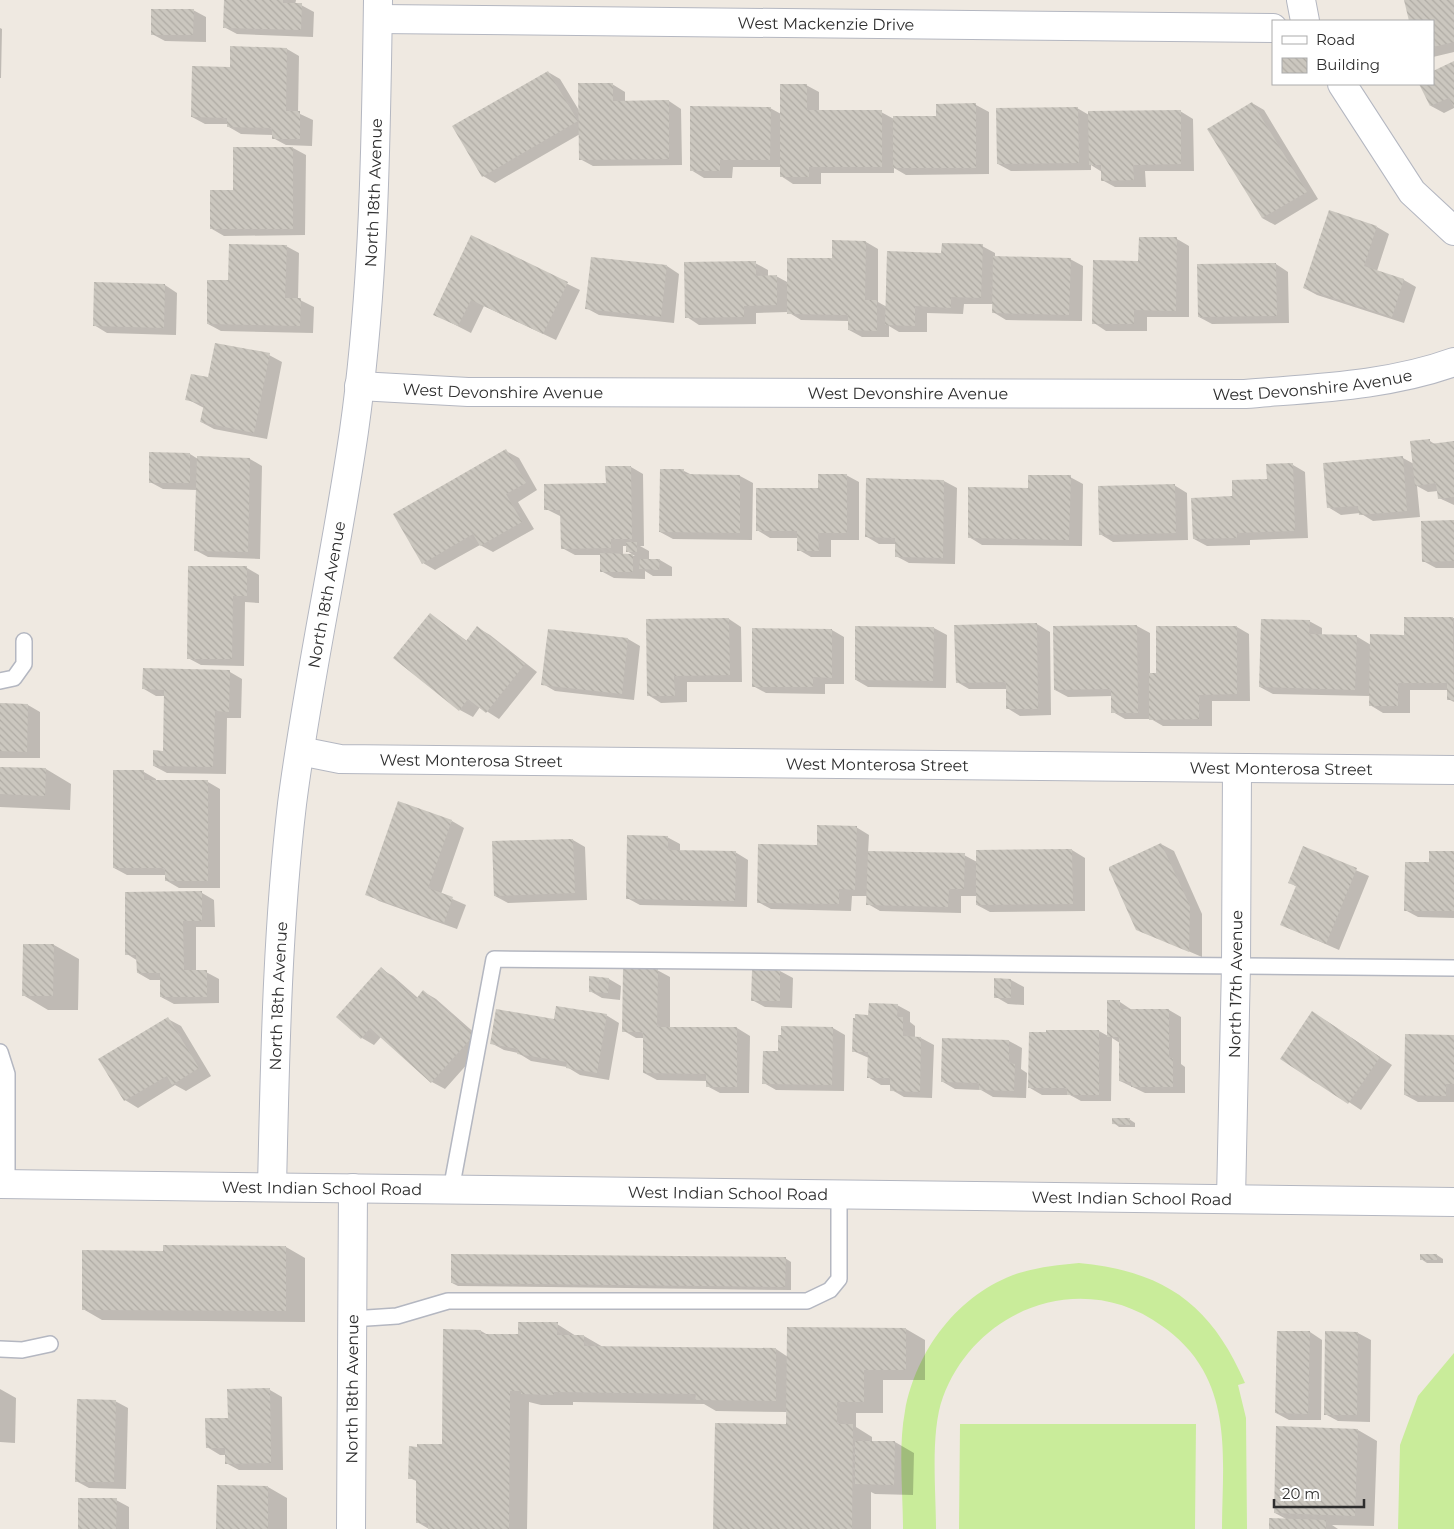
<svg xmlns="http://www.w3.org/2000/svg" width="1454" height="1529" viewBox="0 0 1454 1529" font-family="Montserrat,sans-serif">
<defs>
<pattern id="building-back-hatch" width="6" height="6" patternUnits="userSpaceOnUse" patternTransform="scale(1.25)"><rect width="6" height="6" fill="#cbc7bf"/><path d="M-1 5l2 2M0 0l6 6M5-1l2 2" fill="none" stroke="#afaba4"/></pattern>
</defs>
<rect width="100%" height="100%" fill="#efe9e1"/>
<path fill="#c9ec9a" d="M1079,1263C1164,1271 1211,1304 1245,1383L1238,1385L1246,1418L1247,1529H1222C1222,1476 1230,1418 1203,1370C1193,1352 1178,1337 1162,1326C1083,1268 976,1308 943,1397C930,1432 936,1491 936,1529H903C903,1491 898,1448 905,1411C916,1350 959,1293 1019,1273C1039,1267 1058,1265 1079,1263Z
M1454,1353V1529H1398L1400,1445L1418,1396Z
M960,1424H1196L1195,1529H959Z"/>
<path fill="#0003" fill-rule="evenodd" d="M225,0H296L295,5H301L314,12L313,37L237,34L224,27Z
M1406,0H1454V52L1433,57V21H1410Z
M193,10L206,17V42L165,41L152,34Z
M0,28L2,29L1,78H0Z
M287,49L299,56L298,113L313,120L312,146L286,145L273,138V135L241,134L229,127V124H205L192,117L231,68Z
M1454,62V108L1444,113L1431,106L1420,84H1433V73Z
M548,72L560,79L580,112L612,84L625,92V102L669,101L681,109L682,165L593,166L580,159V134L495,183L483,176Z
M806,85L819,92V112H881L894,119L937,118V105H976L989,112V174L906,175L894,168V173H821V184H793L781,176V167H733L732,178H704L691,170L770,108L781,114Z
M1252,103L1264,110L1318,199L1275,225L1262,218Z
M1077,108L1089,115L1180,111L1193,119L1194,171H1145L1146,187H1115L1102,180V172L1091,165V170L1011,171L998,164Z
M234,148H293L306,155L305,235L224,236L212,229L235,191Z
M1377,227L1389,234L1377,271L1404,280L1416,287L1404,323L1317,295L1304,288Z
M471,237L580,290L556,340L484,306L471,333L434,314Z
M1177,239L1189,246V317H1147V331H1106L1094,323Z
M866,242L878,249V302L887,307L943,255L982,246L995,253V258L1070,259L1083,266L1082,321L1006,320L993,312V304H964L963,314L927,313V332H899L889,326V337H862L849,330V321L801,320L788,312L756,313V324L699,325L687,317L755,263L768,270V277L776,276L789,283Z
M286,246L299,253L298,299L314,307L313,333L221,331L208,324Z
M1276,264L1288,272L1289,323L1212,324L1199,317Z
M667,266L679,274L674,323L599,315L586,308Z
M165,285L177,293L176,335L107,333L94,325Z
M269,355L282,362L267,439L214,429L201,422L204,408L187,399L209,379Z
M1430,441L1436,445L1454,443V505L1439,498L1438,491L1428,492L1417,486L1420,517L1373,521L1360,513L1341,515L1328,507L1403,458L1414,464Z
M506,451L519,458L537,490L518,502L534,529L493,552L480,545L435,570L423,563Z
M150,454H190L198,459H250L262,466L260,559L208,557L195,550L197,490L163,489L150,482Z
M1293,465L1305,472L1308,538L1250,540V545L1207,546L1194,539L1234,497Z
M631,467L643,474L644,546H640L649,551V560H660L672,567V576H653L645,571V579L614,578L601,571V555H575L562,548V517L546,509L607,484ZM623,546H627V551L635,556L623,555Z
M661,470L684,471L692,475L740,476L753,483L752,540L673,539L660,532Z
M846,475L859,482V540H831V557H811L799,550L798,538H770L757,530L819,489Z
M1070,477L1083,484L1082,546L982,545L969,537L1029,489Z
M944,481L957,488L955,564L909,563L896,556V544H879L867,537Z
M1174,485L1187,493L1188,540L1113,542L1100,534Z
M1454,521V568H1436L1423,561Z
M247,568L259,575V603L245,602L244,666L201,665L188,658Z
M430,614L467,641L478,628L490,635L537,672L499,719L480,707L473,717L460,710Z
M1405,618H1454V702L1448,699V690H1410V713H1383L1370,705V696L1273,694L1260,687L1309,621L1322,628V635L1356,636L1371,645L1405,636Z
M729,619L741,627L742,682H687V702L661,703L648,695Z
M1037,624L1050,632L1051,715L1020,716L1007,708V689H969L957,682Z
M1137,626L1150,633V674H1158L1237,627L1249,634L1250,701H1212V726H1163L1151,719H1125L1113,712L1112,696L1068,697L1055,690Z
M934,628L947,635L946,688L868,687L856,680Z
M832,630L844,637V684H825V694L766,693L753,686Z
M628,639L640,646L634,700L555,691L543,684Z
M230,672L242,679L241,718H227L226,774L167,773L154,766L164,752L165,696H156L144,689Z
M0,705H28L40,712V758H0Z
M0,768L46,769L71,784L70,810L0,807Z
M144,772L156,779V782H208L220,789V888H179L167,881V875H127L114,868Z
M452,821L464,828L441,894L466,905L457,929L379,901L367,894Z
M856,827L869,835L868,853L964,855L977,862L1072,850L1085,858V911L990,912L977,905V896H961V913L880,911L868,904V896H852L851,911L771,909L758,902L818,846Z
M667,837L680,844V851L735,852L748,860L747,907L640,905L627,898Z
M573,840L585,847L587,900L508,903L495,896Z
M1161,844L1174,851L1202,914V957L1137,929Z
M1304,847L1369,876L1339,950L1282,925L1297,887L1289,882Z
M1454,852V918L1418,917L1405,910L1430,864Z
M202,893L214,900L215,927H196V972H206L219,979V1003L174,1004L161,997V980H150L138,973V961L127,954Z
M54,945L79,959L78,1010H48L23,995Z
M381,969L393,976L418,998L424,992L436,999L486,1043L445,1089L432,1082L381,1037L374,1045L362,1038Z
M657,970L670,977V1028H737L750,1036L749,1093H720L707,1086V1081L657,1080L644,1073V1038H636L624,1031Z
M753,971H780L793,978L792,1008L765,1007L752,1000Z
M609,979L621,986L620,1000L602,998L590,991Z
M996,980H1011L1024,987V1005L1008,1004L996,997Z
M1120,1002L1132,1010H1169L1181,1017V1064L1185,1067V1093H1145L1120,1081V1043L1112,1038L1111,1101H1081L1070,1095H1042L1030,1088L1048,1031H1099L1108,1036Z
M897,1005L910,1012V1022L915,1026V1038H921L934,1045L932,1098L904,1097L892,1090V1085H881L868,1077L869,1058L853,1051L870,1016Z
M606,1015L619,1023L609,1080L580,1075L567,1067L531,1061L518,1053L504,1050L491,1043L555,1020Z
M168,1019L181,1026L211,1076L186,1091L175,1085L138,1108L125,1100Z
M1325,1020L1392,1065L1361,1110L1282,1058Z
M833,1028L845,1035L844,1091L776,1090L764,1083L779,1052Z
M1454,1036V1102H1418L1405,1095Z
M1009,1041L1022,1048L1021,1069L1027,1073L1026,1098L993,1097L981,1090L955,1089L943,1082Z
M1129,1119L1135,1123V1127H1119L1114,1123Z
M286,1247L305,1258V1322L102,1320L83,1309Z
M1437,1255L1443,1259V1263H1427L1421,1259Z
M785,1258L791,1262V1290L458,1286L452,1283Z
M557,1324L576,1336H584L603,1347L776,1349L788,1357L906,1329L925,1340V1380H883V1413H856V1427L872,1437V1442H895L914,1453L913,1495L875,1494L871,1492V1529H714L787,1425L788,1412L716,1411L704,1404L573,1402V1405H541L529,1402L527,1529H429L417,1522L418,1482L410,1478L418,1448L443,1445L481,1331L488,1335H519Z
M1310,1332L1322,1340L1321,1420H1289L1276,1413Z
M1358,1333L1371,1340L1370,1422L1338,1421L1325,1414Z
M0,1389L16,1398L15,1443L0,1442Z
M270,1390L282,1397L283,1470H239L226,1463V1455H220L207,1447L229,1419Z
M115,1401L128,1408L126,1489L89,1488L76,1481Z
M1358,1430L1377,1441L1374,1526L1332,1525L1338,1529H1270L1288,1520L1275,1513Z
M218,1486L268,1487L287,1498V1529H218Z
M116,1500L129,1507V1529H79Z"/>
<path fill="url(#building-back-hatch)" d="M224,0H283V3H302L301,30L223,28Z
M1404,0H1454V42L1433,47V21H1409Z
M151,9H194L193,35H151Z
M230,46L287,48L286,111H300V139H272V128L227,127V118L191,117L192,66L230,67Z
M1454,61V107L1449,98L1430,106L1419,84H1433V71Z
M548,71L578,121L482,177L452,126Z
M578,83H613V101L669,100V159L579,160Z
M780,84H807V110H882V167H809V177H780Z
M1252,102L1307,192L1262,218L1207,129Z
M976,103V168H893V116H936V104Z
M690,106L771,107L770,160H720V171H690Z
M1078,107L1079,163L997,164L996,108Z
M1181,110V164L1133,165L1134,180L1101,181V165H1089L1088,111Z
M233,147H293V229H210V190H233Z
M1329,210L1377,226L1364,266L1404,279L1392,317L1303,288Z
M471,235L568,282L543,334L471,300L458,326L433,315Z
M1139,237H1177L1176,311L1134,310V324H1092L1093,260L1138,261Z
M832,240L866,241L865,300H877V331L848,330V315L787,314V258H832Z
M942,243L983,244L981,298L951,297V308L915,306V326L885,325L887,251L941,253Z
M229,244L287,245L285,298H301L300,326L207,324V280H228Z
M993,256L1071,258L1069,315L992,313Z
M591,257L667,265L661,317L585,309Z
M756,261V276L777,275V305L744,306V317L685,318L684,262Z
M1276,263L1277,316L1198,317L1197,264Z
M94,282L165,284L164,328L93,326Z
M215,343L270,353L254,433L200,422L204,404L185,400L191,374L208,377Z
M1430,439V444L1454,441V497L1438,499L1436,483L1415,486L1410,441Z
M506,449L526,483L506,494L522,522L480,546L473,534L422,564L393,514Z
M149,452L190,453V483H149Z
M197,456L250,458L248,552L194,551Z
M1403,456L1407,511L1359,515L1358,506L1327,508L1323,463Z
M1293,463L1295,531L1237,533V538L1193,539L1191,498L1232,496V480L1267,479L1266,464Z
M605,466H631L632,539H611V548L561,549L560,510H544V484L606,483Z
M660,469H684V474L740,475V533L659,532Z
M818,474H847V533H818L819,551H797V531H756V488H818Z
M1028,475H1071L1069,540L968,538V487L1028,488Z
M866,478L944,480L943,558L895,557V538L865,537Z
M1175,484L1176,533L1099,535L1098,486Z
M1454,520V561L1422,562L1421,521Z
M626,542H637V552H626Z
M600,553L633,554V572H600Z
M640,559H660L659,570L639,569Z
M188,566H247V596H233L232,659H187Z
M430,613L466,641L477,626L525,664L486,713L468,699L459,711L393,658Z
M1404,617H1453L1454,700H1447V683H1398V706H1369L1370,634L1404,635Z
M729,618L730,675L674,676L675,696H647L646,619Z
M1261,619L1310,620L1309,634L1357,635L1355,690L1259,687Z
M1037,623L1038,709H1006V682L956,683L954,625Z
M1137,625L1138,713H1111V689L1054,690L1053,626Z
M855,626L934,627L933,681L855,680Z
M1156,626H1237V694L1199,695V719L1149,720V673H1156Z
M752,628L832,629V678L813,677V687H752Z
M548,629L628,638L622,694L541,685Z
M143,668L230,670L229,712L215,711L213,767L153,766V750L163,751L164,690L142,689Z
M0,703L28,704L27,752L0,751Z
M0,767L46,768L45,796L0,794Z
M113,770H144V780H208V881H165V868H113Z
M398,801L452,820L428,888L453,897L444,923L365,895Z
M817,825L857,826L855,890L839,889V904L757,903L758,844L817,845Z
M627,835L668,836V850L736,851L735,901L626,899Z
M573,839L575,893L494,896L492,841Z
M1161,843L1190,906L1189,952L1136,930L1109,870V867Z
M1303,846L1357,868L1326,944L1280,925L1296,886L1288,883Z
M1072,849L1073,904L976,905V850Z
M868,851L965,853L964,889H949L948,907L866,905Z
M1429,851H1454V911H1404L1405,862H1429Z
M202,891V921H183L184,970H207V997H160V973H137L136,955H125V892Z
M23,944H54L53,996H22Z
M381,967L416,999L423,990L474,1035L431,1083L370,1028L361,1039L336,1017Z
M623,969H658L657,1027H737V1087H706V1074L643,1073V1032H622Z
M752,970H780V1001H751Z
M589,976L609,978L608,993L589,992Z
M994,978L1011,979V998H994Z
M1107,1000H1120V1009H1169V1058H1173V1087H1131V1082L1119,1081V1037H1107Z
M869,1003L898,1004L897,1017H903V1036L921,1037L920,1092L890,1091V1078H867L868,1052H852L853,1018H855V1014L868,1015Z
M556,1006L607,1014L597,1073L566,1068L567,1062L517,1054L518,1049L490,1044L496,1009L554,1019Z
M1312,1011L1380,1057L1348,1104L1280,1059Z
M168,1017L199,1068L172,1085L167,1076L124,1101L98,1059Z
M781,1026L833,1027L832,1085L762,1084L763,1051H778V1035H781Z
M1046,1030H1099V1095H1067V1088H1028L1029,1032H1046Z
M1405,1034L1454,1035V1084H1446V1096L1404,1095Z
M942,1038L1009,1040V1063L1015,1064L1014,1091L979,1090V1083L941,1082Z
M1112,1118H1130V1125L1112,1124Z
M163,1245L286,1246V1311L82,1310V1250L163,1251Z
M451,1254L786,1257L785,1287L451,1283Z
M1420,1254H1437V1260H1420Z
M518,1322H558L557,1335H584V1346L776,1348V1401L695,1400L696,1394L554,1392V1395L521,1394V1391H510L509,1529H428V1523H416V1479H408L409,1446L417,1447V1444H442L443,1329L481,1330V1334H518Z
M787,1327L906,1328V1370H864V1402H837V1424H853L852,1529H713L715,1423L786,1424Z
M1277,1331H1310L1308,1414L1275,1413Z
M1325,1331L1358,1332L1357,1415H1324Z
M270,1388L271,1463L225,1464V1448H206L205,1418H228L227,1389Z
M77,1399L116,1400L114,1482H75Z
M1276,1426L1358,1429L1355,1516L1274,1513Z
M855,1441H895L894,1485L855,1484Z
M217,1485L268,1486V1529H216Z
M78,1498H117L116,1529H78Z
M1269,1518L1326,1520V1529H1269Z"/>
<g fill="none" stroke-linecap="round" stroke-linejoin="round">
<defs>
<path id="lane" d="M0,681L14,678L24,664V641
M0,1052L7,1074V1184
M451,1190L494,959L1454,968
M352,1319L397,1316L448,1301H807L830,1290L839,1279V1194
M0,1349L22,1350L50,1344"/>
<g id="street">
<path d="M1301,0L1305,21"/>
<path id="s1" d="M378,19L1273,28"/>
<path d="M1342,84L1412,192L1454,231"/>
<path id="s2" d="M359,386L468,392L1245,394C1315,388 1388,386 1454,362"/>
<path id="s3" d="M300,751L340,759L1454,770"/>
<path id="s4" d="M272,1187C275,1059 277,931 292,804C308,679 336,556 354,431C374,289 376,144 378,0"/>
<path id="s5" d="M1231,1199L1236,965L1237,768"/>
<path id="s6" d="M351,1529L353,1188"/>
</g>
<g id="secondary">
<path id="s7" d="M0,1184L1454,1202"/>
</g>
</defs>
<use href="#lane" stroke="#b4b7c1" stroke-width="18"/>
<use href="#street" stroke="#b4b7c1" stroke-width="30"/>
<use href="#secondary" stroke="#b4b7c1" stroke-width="30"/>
<use href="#lane" stroke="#fff" stroke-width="15"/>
<use href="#street" stroke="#fff" stroke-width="28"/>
<use href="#secondary" stroke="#fff" stroke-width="28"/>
</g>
<g text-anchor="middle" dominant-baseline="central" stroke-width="4.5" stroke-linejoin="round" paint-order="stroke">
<g font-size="16" fill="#2e2e2e" stroke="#fff">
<text stroke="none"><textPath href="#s1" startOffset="448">West Mackenzie Drive</textPath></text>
<text stroke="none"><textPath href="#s4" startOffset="1001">North 18th Avenue</textPath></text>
<text stroke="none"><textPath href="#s2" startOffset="954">West Devonshire Avenue</textPath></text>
<text stroke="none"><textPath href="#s2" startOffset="144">West Devonshire Avenue</textPath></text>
<text stroke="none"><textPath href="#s2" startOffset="549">West Devonshire Avenue</textPath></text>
<text stroke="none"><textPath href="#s4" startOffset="596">North 18th Avenue</textPath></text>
<text stroke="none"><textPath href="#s3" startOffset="172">West Monterosa Street</textPath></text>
<text stroke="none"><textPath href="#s3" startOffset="578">West Monterosa Street</textPath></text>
<text stroke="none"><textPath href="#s3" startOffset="982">West Monterosa Street</textPath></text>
<text stroke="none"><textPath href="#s5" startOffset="215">North 17th Avenue</textPath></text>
<text stroke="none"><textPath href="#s4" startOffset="191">North 18th Avenue</textPath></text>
<text stroke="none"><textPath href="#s7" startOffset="322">West Indian School Road</textPath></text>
<text stroke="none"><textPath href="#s7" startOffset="728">West Indian School Road</textPath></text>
<text stroke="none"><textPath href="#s7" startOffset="1132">West Indian School Road</textPath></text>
<text stroke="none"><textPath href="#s6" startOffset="140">North 18th Avenue</textPath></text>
</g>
</g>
<rect x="1272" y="20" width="162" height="65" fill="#ffffff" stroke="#ababab"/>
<rect x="1282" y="36" width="25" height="8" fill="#ffffff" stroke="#ababab"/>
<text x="1316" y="45" font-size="15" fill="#2e2e2e">Road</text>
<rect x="1282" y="58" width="25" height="15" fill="url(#building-back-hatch)" stroke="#ababab"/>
<text x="1316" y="70" font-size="15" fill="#2e2e2e">Building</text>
<path d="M1274 1499v8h90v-8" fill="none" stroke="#2e2e2e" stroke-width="2.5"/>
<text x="1282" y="1499" font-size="15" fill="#2e2e2e" stroke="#ffffff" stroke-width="4" paint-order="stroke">20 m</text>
</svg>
